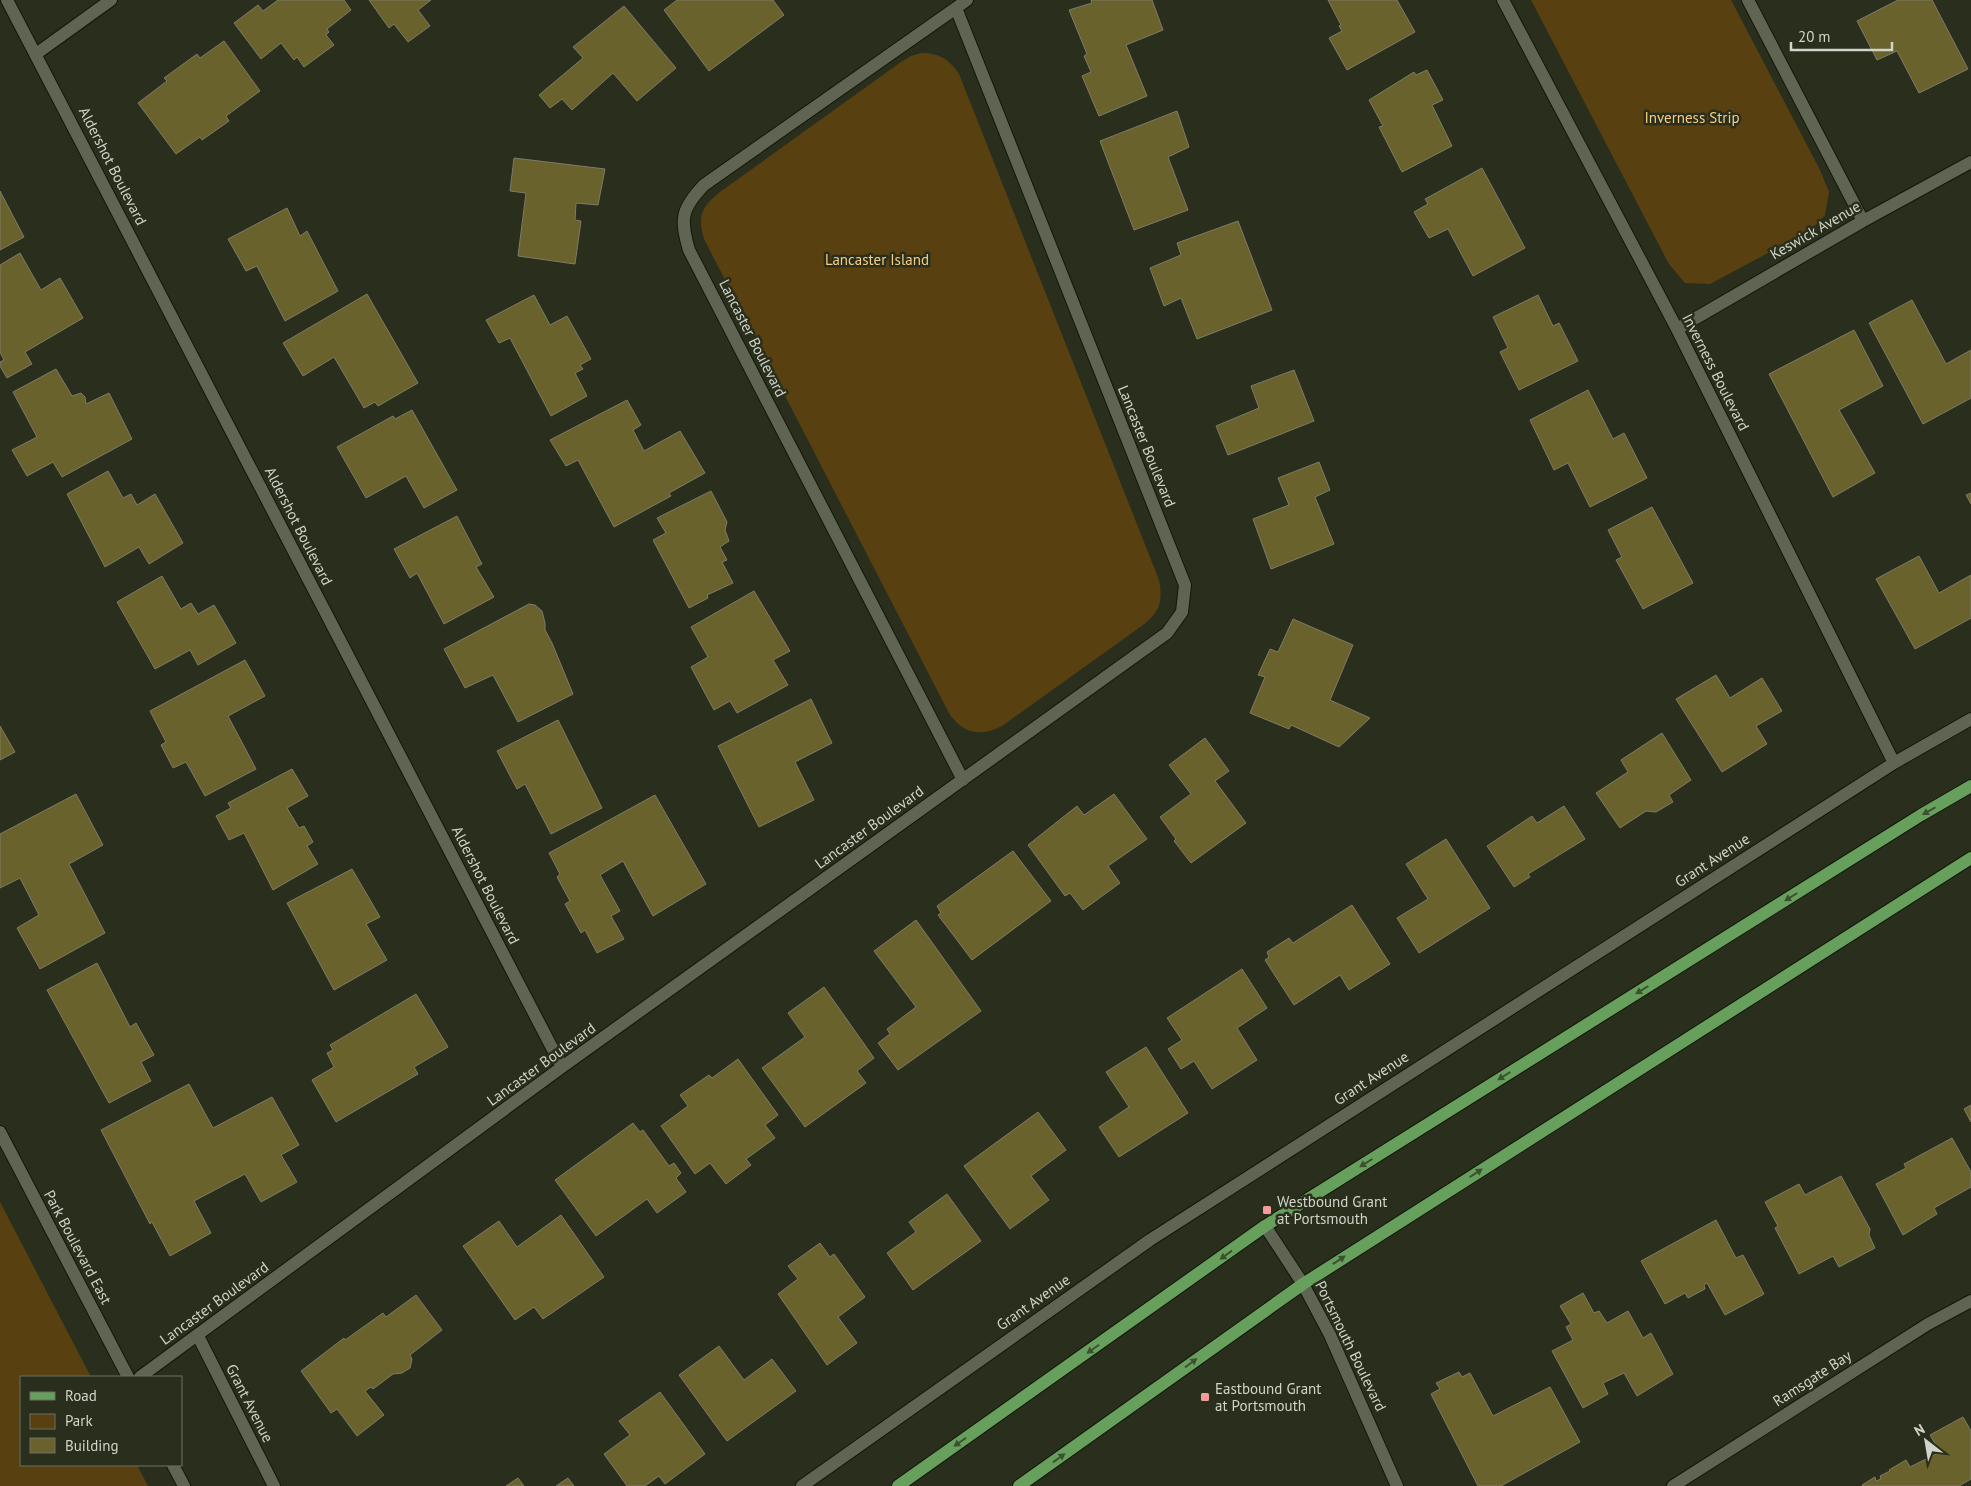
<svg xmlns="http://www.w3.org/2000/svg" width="1971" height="1486" viewBox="0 0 1971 1486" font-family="'PT Sans',sans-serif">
<rect width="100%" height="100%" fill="#2a2f1d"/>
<path fill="#594010" d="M1531,0H1731L1820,170L1829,192L1825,215L1811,230L1710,284L1685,283L1669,264Z
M921,53C939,53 949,59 959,74L1159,580C1163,601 1160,612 1143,625L1002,726C980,737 965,734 950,715L704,239C697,216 702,206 720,192L901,62L911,56Z
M0,1202L91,1377H21V1465H137L148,1486H0Z"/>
<path fill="#6a622c" stroke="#7e7b67" d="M278,0H344L351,10L327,29L329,32L326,35L334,45L304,67L297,57L294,60L281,43L261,59L234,23L258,5L263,11Z
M369,0H431L418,10L430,26L408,42L394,24L389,28Z
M677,0H773L784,15L709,71L664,10Z
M1091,0H1152L1163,30L1126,45L1147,96L1099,116L1082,76L1091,72L1084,56L1087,54L1069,10L1092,3Z
M1328,0H1397L1415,32L1347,70L1329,38L1342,31L1339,26L1341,25Z
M1898,0H1932L1968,69L1919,93L1897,51L1877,60L1857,21Z
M624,6L676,68L637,101L613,73L572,110L562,99L550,108L539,95L583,58L573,47Z
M224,41L260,91L226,116L229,121L202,140L200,137L176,154L138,103L167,81L164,78L197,54L200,58Z
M1427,70L1443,100L1432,105L1452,146L1402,172L1379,127L1383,126L1369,100L1414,72L1416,75Z
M1177,111L1189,147L1168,157L1188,210L1134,230L1100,141Z
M514,158L605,169L598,205L576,203L575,220L581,221L575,264L518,256L526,193L510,191Z
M1482,168L1525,248L1473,276L1448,229L1429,238L1414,212L1428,204L1425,199Z
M0,191L24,237L0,250Z
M287,208L300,236L307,231L338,291L285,321L257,266L246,271L228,239Z
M1238,221L1272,310L1197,339L1181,298L1164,306L1150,268L1181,255L1177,243Z
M20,253L41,290L60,278L83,318L25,352L32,364L7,378L0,366V362L4,360L0,352V265Z
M367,294L418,383L378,406L375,402L364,408L334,357L303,376L283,343Z
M534,295L550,325L567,316L591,359L580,365L583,369L575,373L587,396L551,416L510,338L499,343L486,320Z
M1538,295L1553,326L1559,323L1578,361L1519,390L1500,352L1508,348L1493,317Z
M1912,300L1946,364L1971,350V398L1923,424L1869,323Z
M1854,330L1883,386L1839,410L1875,473L1833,497L1769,374Z
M56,369L72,396L81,393L85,397L86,404L109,393L132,439L62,477L53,462L27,476L12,450L37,437L13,392Z
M1294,370L1314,421L1228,455L1216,426L1259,408L1251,386Z
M1588,390L1613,439L1624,433L1647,478L1590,507L1568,463L1554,470L1530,420Z
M627,400L641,425L633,430L644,451L680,431L705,473L669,493L671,496L614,527L578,460L566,466L550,440Z
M412,410L457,490L424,508L406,476L366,498L337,447L393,416L395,419Z
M1319,462L1330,490L1315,497L1334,544L1271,569L1253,519L1289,505L1278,478Z
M108,471L123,498L131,494L137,505L155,494L183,543L149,564L139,547L105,567L67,494Z
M711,491L727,522L725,530L729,541L720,547L727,560L722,562L733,583L707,595L708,598L689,608L653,540L666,533L657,518Z
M1971,493V504L1966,495Z
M1652,507L1693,583L1643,609L1616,560L1622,557L1608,530Z
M457,516L482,564L476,567L494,597L444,624L417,573L410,578L394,549Z
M1919,556L1939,593L1971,575V618L1915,649L1876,579Z
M162,576L181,609L191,603L198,614L214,605L236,643L198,665L190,650L155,669L117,602Z
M754,591L790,651L773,660L788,685L737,713L730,701L714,710L691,667L708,657L691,627Z
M529,604L535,605L542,611L545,623V630L552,643L573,694L518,722L493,675L465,688L444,649Z
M1293,619L1353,645L1330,700L1370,718L1339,747L1291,725L1289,729L1250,713L1265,677L1258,675L1270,649L1278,652Z
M245,660L265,696L228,716L256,769L205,796L186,762L173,768L161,745L166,742L150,711Z
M1716,675L1730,698L1762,678L1782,711L1756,726L1767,744L1722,772L1676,699Z
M811,699L832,743L795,762L814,800L759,827L718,746Z
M558,720L602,808L551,834L525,784L517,789L497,751Z
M0,726L15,752L0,760Z
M1662,733L1691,780L1669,795L1673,802L1656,812L1646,811L1620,828L1596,793L1628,772L1621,760Z
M1205,738L1229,771L1215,781L1246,823L1191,863L1174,841L1176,839L1160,817L1191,794L1169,765Z
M292,769L308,796L287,808L299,828L304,826L313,842L307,846L318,864L273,890L244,833L229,840L216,816L231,808L228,803Z
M76,794L103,845L69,864L105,933L40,969L17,928L39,915L20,878L0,888V834Z
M1114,794L1147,839L1108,866L1120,883L1083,910L1070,893L1065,896L1028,845L1077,806L1084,815Z
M655,795L706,884L653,916L623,861L600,875L620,911L611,916L624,939L597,953L585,930L581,933L565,904L570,901L557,877L560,874L549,853Z
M1564,806L1585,839L1528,874L1530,877L1514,887L1487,846L1532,816L1537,823Z
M1446,839L1490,908L1419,953L1397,918L1428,899L1406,864Z
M1013,851L1051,901L972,960L938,915L941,913L937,906Z
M352,869L380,917L366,924L387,960L334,990L287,903Z
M1352,905L1390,964L1349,990L1340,975L1294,1005L1265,960L1269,957L1267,952L1289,938L1293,943Z
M916,920L981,1011L898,1070L878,1043L890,1034L887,1029L916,1007L874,951Z
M97,963L130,1027L136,1023L154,1055L141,1062L151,1081L109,1103L47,990Z
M1242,969L1267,1008L1237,1028L1257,1060L1212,1089L1194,1061L1181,1069L1168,1049L1182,1040L1167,1018Z
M824,987L874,1058L857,1071L866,1083L805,1127L762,1068L805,1037L788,1013Z
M416,994L448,1047L414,1067L418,1074L336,1122L312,1080L334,1067L327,1053L333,1050L330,1045Z
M1146,1047L1188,1113L1119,1157L1099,1127L1129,1107L1106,1072Z
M738,1059L778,1115L765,1125L775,1138L746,1159L751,1165L726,1184L710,1163L695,1174L661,1126L688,1106L680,1095L709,1075L712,1078Z
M189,1084L213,1128L272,1097L299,1145L281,1155L297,1182L261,1202L245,1174L194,1201L211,1233L170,1256L152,1222L150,1224L101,1130Z
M1971,1105V1122L1964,1109Z
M1038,1112L1066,1150L1031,1176L1049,1200L1010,1229L964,1166Z
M633,1123L640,1132L643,1130L669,1166L674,1163L681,1173L676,1178L686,1192L657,1213L647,1199L596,1236L555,1180Z
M1952,1138L1971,1172V1187L1934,1208L1937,1214L1903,1235L1876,1184L1906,1168L1904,1164Z
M1841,1176L1870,1229L1869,1235L1875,1248L1839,1267L1833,1256L1799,1274L1775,1228L1778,1226L1765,1202L1799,1184L1805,1195Z
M947,1194L981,1241L913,1290L887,1253L916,1232L909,1222Z
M561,1215L604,1277L543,1319L534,1307L515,1320L463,1246L499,1221L517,1247Z
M1716,1220L1736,1258L1743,1255L1764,1294L1725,1315L1707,1283L1704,1285L1705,1289L1688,1298L1685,1293L1665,1304L1641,1261Z
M820,1243L830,1257L834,1254L865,1297L838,1317L857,1343L827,1365L778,1294L798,1279L788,1266Z
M1583,1293L1594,1313L1599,1311L1607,1323L1628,1311L1643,1338L1651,1333L1673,1374L1637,1396L1624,1373L1603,1383L1608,1394L1583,1408L1552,1351L1573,1340L1566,1327L1571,1324L1560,1306Z
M416,1295L442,1330L410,1355L412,1359L410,1368L402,1373L393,1374L373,1389L371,1387L365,1391L384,1415L357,1436L337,1409L331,1413L301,1371L344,1338L345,1340L383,1313L386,1317Z
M719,1346L744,1380L772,1359L796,1391L727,1441L679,1375Z
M1459,1372L1462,1377L1470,1373L1493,1416L1550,1387L1580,1442L1501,1486H1478L1431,1394L1440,1389L1436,1383Z
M660,1392L705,1454L665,1484L659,1476L645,1486H627L604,1454L630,1435L619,1421Z
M1963,1417L1971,1431V1479L1959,1486H1863L1862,1485L1875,1477L1876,1481L1881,1479L1880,1476L1890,1471L1889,1470L1906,1460L1910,1467L1940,1452L1930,1435Z
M518,1478L524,1486H506Z
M568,1478L574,1486H556Z"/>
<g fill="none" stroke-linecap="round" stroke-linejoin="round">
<defs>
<path id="minor" d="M7,0L562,1067
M1503,0L1677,329L1894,763
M1748,0L1863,221
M956,8L704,185C681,209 680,219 689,250L963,780
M36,54L111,0
M1677,329L1863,221L1971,162
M0,1132L128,1377
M1265,1226L1303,1284L1330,1335L1397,1486
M198,1336L274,1486
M140,1377L562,1067L1167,633L1182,612L1185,585L956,8L967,0
M173,1465L184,1486
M802,1486L1150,1240L1894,763L1971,719
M1673,1486L1928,1324L1971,1301"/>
<path id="major" d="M898,1486L1265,1226L1921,815L1971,786
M1019,1486L1303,1284L1971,858"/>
</defs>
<use href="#minor" stroke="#121707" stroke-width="14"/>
<use href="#major" stroke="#121707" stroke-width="14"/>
<use href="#minor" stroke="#5f6552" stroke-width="12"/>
<use href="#major" stroke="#67a05c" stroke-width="12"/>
</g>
<defs><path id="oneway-solid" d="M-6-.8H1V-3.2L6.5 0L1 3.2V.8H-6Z" transform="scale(1.25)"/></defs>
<g fill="#3c5130">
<use href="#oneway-solid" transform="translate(1929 811) rotate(150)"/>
<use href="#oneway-solid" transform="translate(1791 897) rotate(148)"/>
<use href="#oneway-solid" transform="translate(1642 990) rotate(148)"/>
<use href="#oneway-solid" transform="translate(1504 1076) rotate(148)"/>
<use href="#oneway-solid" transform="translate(1366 1163) rotate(148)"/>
<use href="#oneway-solid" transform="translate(1476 1173) rotate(-33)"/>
<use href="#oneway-solid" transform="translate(1226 1255) rotate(144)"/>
<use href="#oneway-solid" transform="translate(1339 1260) rotate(-33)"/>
<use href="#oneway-solid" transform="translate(1093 1349) rotate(145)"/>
<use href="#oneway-solid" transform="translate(1191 1363) rotate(-36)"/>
<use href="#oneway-solid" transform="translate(960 1442) rotate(145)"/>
<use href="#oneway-solid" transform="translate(1059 1458) rotate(-36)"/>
</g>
<g fill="#f59b9c" stroke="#2a2f1d" stroke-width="2">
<rect x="1262" y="1205" width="10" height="10" rx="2.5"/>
<rect x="1200" y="1392" width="10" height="10" rx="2.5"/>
</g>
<g text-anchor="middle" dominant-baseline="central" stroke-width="5" stroke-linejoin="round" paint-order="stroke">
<g font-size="15" fill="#f8cd83" stroke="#2a2f1d">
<text x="1692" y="117">Inverness Strip</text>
<text x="877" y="259">Lancaster Island</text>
</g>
<g font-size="15" fill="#d0d4c9" stroke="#2a2f1d">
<text transform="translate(113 166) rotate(63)">Aldershot Boulevard</text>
<text transform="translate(1815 230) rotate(-30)">Keswick Avenue</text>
<text transform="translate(753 338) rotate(63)">Lancaster Boulevard</text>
<text transform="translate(1716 372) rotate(63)">Inverness Boulevard</text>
<text transform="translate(1147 446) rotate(68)">Lancaster Boulevard</text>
<text transform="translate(299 526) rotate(63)">Aldershot Boulevard</text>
<text transform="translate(869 827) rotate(-36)">Lancaster Boulevard</text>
<text transform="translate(1712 860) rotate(-33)">Grant Avenue</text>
<text transform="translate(486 885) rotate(63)">Aldershot Boulevard</text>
<text transform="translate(541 1064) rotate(-36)">Lancaster Boulevard</text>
<text transform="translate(1371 1078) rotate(-33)">Grant Avenue</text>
<text transform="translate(78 1247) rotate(62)">Park Boulevard East</text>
<text transform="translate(1033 1302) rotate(-35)">Grant Avenue</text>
<text transform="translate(214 1303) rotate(-36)">Lancaster Boulevard</text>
<text transform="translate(1351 1346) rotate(64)">Portsmouth Boulevard</text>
<text transform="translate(1812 1378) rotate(-33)">Ramsgate Bay</text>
<text transform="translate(250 1403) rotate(63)">Grant Avenue</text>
</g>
<g font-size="15" fill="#d0d4c9" stroke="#2a2f1d" text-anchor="start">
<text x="1277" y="1201">Westbound Grant<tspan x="1277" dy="17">at Portsmouth</tspan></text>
<text x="1215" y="1388">Eastbound Grant<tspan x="1215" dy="17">at Portsmouth</tspan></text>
</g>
</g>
<rect x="20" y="1376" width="162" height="90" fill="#2a2f1d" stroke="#6c7162"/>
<rect x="30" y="1392" width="25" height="8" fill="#67a05c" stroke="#6c7162"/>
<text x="65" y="1401" font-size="15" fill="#d0d4c9">Road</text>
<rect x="30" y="1414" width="25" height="15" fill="#594010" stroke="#6c7162"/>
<text x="65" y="1426" font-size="15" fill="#d0d4c9">Park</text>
<rect x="30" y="1438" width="25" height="15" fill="#6a622c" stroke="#6c7162"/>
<text x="65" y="1451" font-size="15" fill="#d0d4c9">Building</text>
<g transform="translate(1926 1441) rotate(329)" stroke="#2a2f1d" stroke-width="4" paint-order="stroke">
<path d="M0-4L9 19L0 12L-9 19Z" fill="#d0d4c9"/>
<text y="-8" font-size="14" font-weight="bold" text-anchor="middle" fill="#d0d4c9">N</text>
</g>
<path d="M1791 42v8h101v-8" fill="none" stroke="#d0d4c9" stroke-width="2.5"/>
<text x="1798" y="42" font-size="15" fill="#d0d4c9" stroke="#2a2f1d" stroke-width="4" paint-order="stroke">20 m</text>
</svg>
